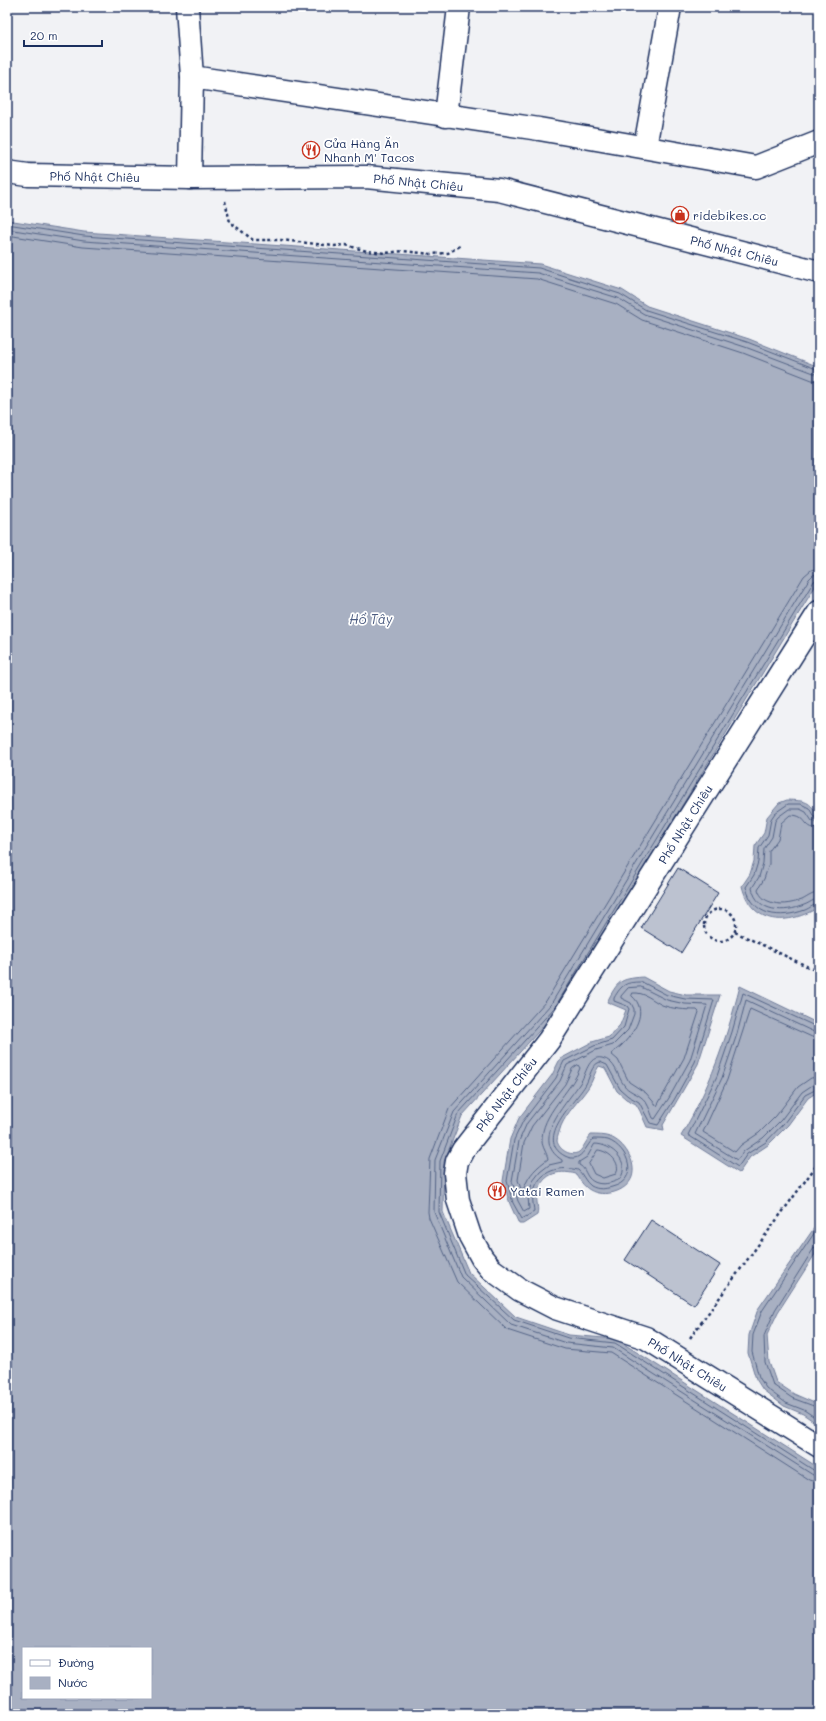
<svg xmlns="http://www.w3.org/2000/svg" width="826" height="1721" viewBox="0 0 826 1721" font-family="Mali,sans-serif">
<rect width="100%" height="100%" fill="#f1f2f5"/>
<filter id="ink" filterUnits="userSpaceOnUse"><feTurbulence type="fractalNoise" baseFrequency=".025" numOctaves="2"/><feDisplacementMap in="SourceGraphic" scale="8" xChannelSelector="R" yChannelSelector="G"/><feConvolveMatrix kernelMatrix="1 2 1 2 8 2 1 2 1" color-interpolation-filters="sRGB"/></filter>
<g filter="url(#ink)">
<path fill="#a8b0c2" stroke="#707c9a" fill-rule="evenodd" d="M7,220L84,232L540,264L622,290L647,306L749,339L819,367V580L558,1010L462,1116L444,1162L443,1212L469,1273L516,1317L569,1335L616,1339L819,1468V1714H7ZM23,1648H151V1698H23Z
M787,800C806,801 809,800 819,817V907C788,926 752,926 742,886L750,874L754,861L755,846L764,833L767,817L779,803Z
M643,977L669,991L686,995H720L698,1064L663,1125L664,1130L647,1127L640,1111L636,1104L626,1099L617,1091L605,1068L599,1066C594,1073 593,1081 588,1088C579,1101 567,1112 561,1126C560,1130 557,1137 557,1141C559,1150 571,1157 579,1152C583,1149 587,1139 591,1135C597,1135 604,1135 610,1137C624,1142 637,1162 632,1177C627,1192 603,1198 590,1190C583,1186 580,1180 576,1174C557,1169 541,1174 537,1196C536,1202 539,1208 537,1215L523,1224H519L510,1204L503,1181L510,1139L519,1118L552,1075L560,1059L592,1042L609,1037L620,1025L626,1010L607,1002C618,981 619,979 643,977Z
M740,986L819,1024V1091L808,1098L788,1125L768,1145L750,1157L739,1173L681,1136C710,1087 726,1041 740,986Z
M819,1221V1248L778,1312L767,1335L769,1362L776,1382L794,1394L819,1405V1425L803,1414L784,1406L763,1390L756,1379L748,1353L749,1335L758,1309Z"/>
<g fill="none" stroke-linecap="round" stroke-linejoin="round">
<path stroke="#536386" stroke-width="1" d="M7,224L84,236L539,268L620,294L646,310L747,342L819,370
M7,229L84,241L538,273L618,298L644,314L745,347L819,375
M7,235L83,247L537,279L616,304L642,320L743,353L812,380L819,381
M819,568L811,570L804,576L546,1001L449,1109L430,1159L428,1212L429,1218L457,1282L507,1330L565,1349L611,1353L809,1480L819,1483
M819,574L813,575L809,579L551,1004L454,1112L435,1160L434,1212L461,1277L511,1325L566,1343L613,1348L813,1475L819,1477
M819,579L814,581L555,1007L458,1114L440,1161L439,1212L465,1275L514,1320L568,1338L615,1343L815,1471H819
M819,818L814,817L809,808L801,804H788L775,813L771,819L768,835L759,848L758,862L754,875L746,887C753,917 780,919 805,910C810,908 814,904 819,904
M819,823L812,821L806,812L800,809H789L778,817L775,821L772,837L764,849L763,863L759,877L752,888C757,913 785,913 804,905C810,903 813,899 819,899
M819,829C801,828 809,815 790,815L781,823L778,839L769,851V864L764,879L758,889C759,894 763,899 768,901C779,906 790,904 802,900C808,897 812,893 819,893
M642,982L667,995L685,999L714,1000L695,1062L674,1100L658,1125L650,1123L639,1102L628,1096L620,1089L607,1065L600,1062C591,1065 590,1077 586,1084C576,1102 533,1139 565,1156C581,1164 585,1147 593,1139C598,1139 604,1139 608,1140C629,1148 640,1180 612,1187C605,1189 598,1190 591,1186C585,1182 583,1174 578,1170C557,1165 536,1172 533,1196C532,1202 534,1207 534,1212L522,1219L513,1203L507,1181L514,1140L523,1121L556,1078L564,1061L594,1046L612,1040L624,1027L629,1009L627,1006L614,1001V998C622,984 626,982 642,982Z
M641,987L667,1000L685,1004L707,1005L690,1060L669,1098L655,1119L653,1118C650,1111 648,1102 641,1097C636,1093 628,1091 624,1085C617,1076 616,1061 602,1058C588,1055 586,1075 580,1083C567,1104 529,1139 562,1160V1162L549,1165L540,1172L533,1181L528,1196L529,1209L524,1212L518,1201L512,1181L519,1141L527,1123L560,1081L567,1065L596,1050L613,1045L628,1030L634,1014V1009L631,1003L621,998V996L628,988Z
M633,993C645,992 652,1000 662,1005C673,1009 685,1010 697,1010L699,1012L684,1058L657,1106L646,1093L629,1082L618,1060L611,1054C614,1051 618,1049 621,1046C633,1034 650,1011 632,996Z
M819,1028L743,993L732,1032L717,1076L688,1135L738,1167L747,1154L766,1142L784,1123L805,1095L819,1088
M819,1033L814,1032L746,1000L737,1034L722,1078L695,1134L737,1160L744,1151L763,1138L781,1120L802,1092L814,1084L819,1083
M819,1039L812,1037L750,1009L727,1080L703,1132L735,1152L741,1145L759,1133L776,1116L798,1087L811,1078L819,1077
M578,1065L580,1068C571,1092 541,1114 542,1141C542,1147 547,1153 548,1159C537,1167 529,1174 524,1188L521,1189L518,1180L524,1143L532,1126L565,1084L572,1069Z
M595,1144C612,1144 631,1162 620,1179C611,1184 597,1187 589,1178C585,1173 585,1168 579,1165V1162L587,1157Z
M598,1150C609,1151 622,1163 616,1174L603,1178L594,1174L589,1164Z
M819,1226L762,1311L753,1335L752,1352L759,1377L766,1388L786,1403L804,1410L819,1420
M819,1246L814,1248L775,1310L764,1336L765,1362L773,1385L792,1398L819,1408"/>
</g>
<path fill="#bcc2d0" stroke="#1b2f5e" d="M678,868L718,893L681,953L641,928Z
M651,1220L720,1265L694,1305L625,1260Z"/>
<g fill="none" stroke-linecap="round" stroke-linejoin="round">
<defs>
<g id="minor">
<path d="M187,7L192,77L190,178"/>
<path d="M192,77L539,129L756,167L819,142"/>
<path d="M446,116L459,7"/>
<path d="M645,147L670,7"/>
<path id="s1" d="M7,172L28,175L190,178L366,177L499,190L819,272"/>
<path id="s2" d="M819,612L549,1040L463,1150L457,1161L455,1173L458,1200L470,1236L482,1258L491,1269L520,1290L555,1308L646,1338L819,1446"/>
</g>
</defs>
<use href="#minor" stroke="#1b2f5e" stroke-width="25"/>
<path stroke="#1b2f5e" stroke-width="2.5" stroke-dasharray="3 3" stroke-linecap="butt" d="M225,201L230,222L253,240H281L334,246L346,245L367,251L385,253L403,251L431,254L448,253L460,246
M704 925a16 16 0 1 1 32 0a16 16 0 1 1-32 0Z
M735,932L819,972
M690,1338L819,1162"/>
<use href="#minor" stroke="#fff" stroke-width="22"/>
</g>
</g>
<defs>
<symbol id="restaurant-ring" viewBox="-11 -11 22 22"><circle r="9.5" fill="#fff" stroke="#c8321e" stroke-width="1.5"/><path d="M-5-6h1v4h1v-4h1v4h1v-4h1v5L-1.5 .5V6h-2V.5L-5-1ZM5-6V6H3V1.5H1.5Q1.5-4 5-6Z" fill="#c8321e"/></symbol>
<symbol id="shop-ring" viewBox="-11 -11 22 22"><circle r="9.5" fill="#fff" stroke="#c8321e" stroke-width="1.5"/><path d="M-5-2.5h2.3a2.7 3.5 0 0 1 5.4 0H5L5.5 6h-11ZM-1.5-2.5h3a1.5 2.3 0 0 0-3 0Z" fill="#c8321e"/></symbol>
</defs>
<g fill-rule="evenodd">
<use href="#restaurant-ring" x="301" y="140" width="20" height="20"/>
<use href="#shop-ring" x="670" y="205" width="20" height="20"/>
<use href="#restaurant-ring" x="487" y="1181" width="20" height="20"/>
</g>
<g text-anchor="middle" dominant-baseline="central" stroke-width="3.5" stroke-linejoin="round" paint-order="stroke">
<g font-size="12" fill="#1b2f5e" stroke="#fff" text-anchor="start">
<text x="324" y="143">Cửa Hàng Ăn<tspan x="324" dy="14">Nhanh M' Tacos</tspan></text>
<text x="693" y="215">ridebikes.cc</text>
<text x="510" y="1191">Yatai Ramen</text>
</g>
<g font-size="12" fill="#1b2f5e" stroke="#fff">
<text stroke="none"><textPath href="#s1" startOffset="88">Phố Nhật Chiêu</textPath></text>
<text stroke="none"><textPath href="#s1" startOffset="412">Phố Nhật Chiêu</textPath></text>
<text stroke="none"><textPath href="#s1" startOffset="736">Phố Nhật Chiêu</textPath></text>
<text transform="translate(685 824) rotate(-58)">Phố Nhật Chiêu</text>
<text transform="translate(506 1094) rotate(-52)">Phố Nhật Chiêu</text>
<text stroke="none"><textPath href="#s2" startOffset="995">Phố Nhật Chiêu</textPath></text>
</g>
<g font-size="13" font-style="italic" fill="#4c5c81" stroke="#fff">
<text x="371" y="618">Hồ Tây</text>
</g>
</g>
<rect width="826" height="1721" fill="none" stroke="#fff" stroke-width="24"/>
<rect x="12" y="12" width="802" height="1697" fill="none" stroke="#1b2f5e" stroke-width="1.5" filter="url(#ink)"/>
<rect x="22" y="1647" width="130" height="52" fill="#ffffff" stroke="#a4acbf"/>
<rect x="30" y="1660" width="20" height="6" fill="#ffffff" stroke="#a4acbf"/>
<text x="58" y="1667" font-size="12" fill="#1b2f5e">Đường</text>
<rect x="30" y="1677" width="20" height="12" fill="#a8b0c2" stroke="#a4acbf"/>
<text x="58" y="1687" font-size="12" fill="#1b2f5e">Nước</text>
<path d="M24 40v6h78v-6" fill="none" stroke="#1b2f5e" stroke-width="2"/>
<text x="30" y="40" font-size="12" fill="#1b2f5e" stroke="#ffffff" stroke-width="3" paint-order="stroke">20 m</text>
</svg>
